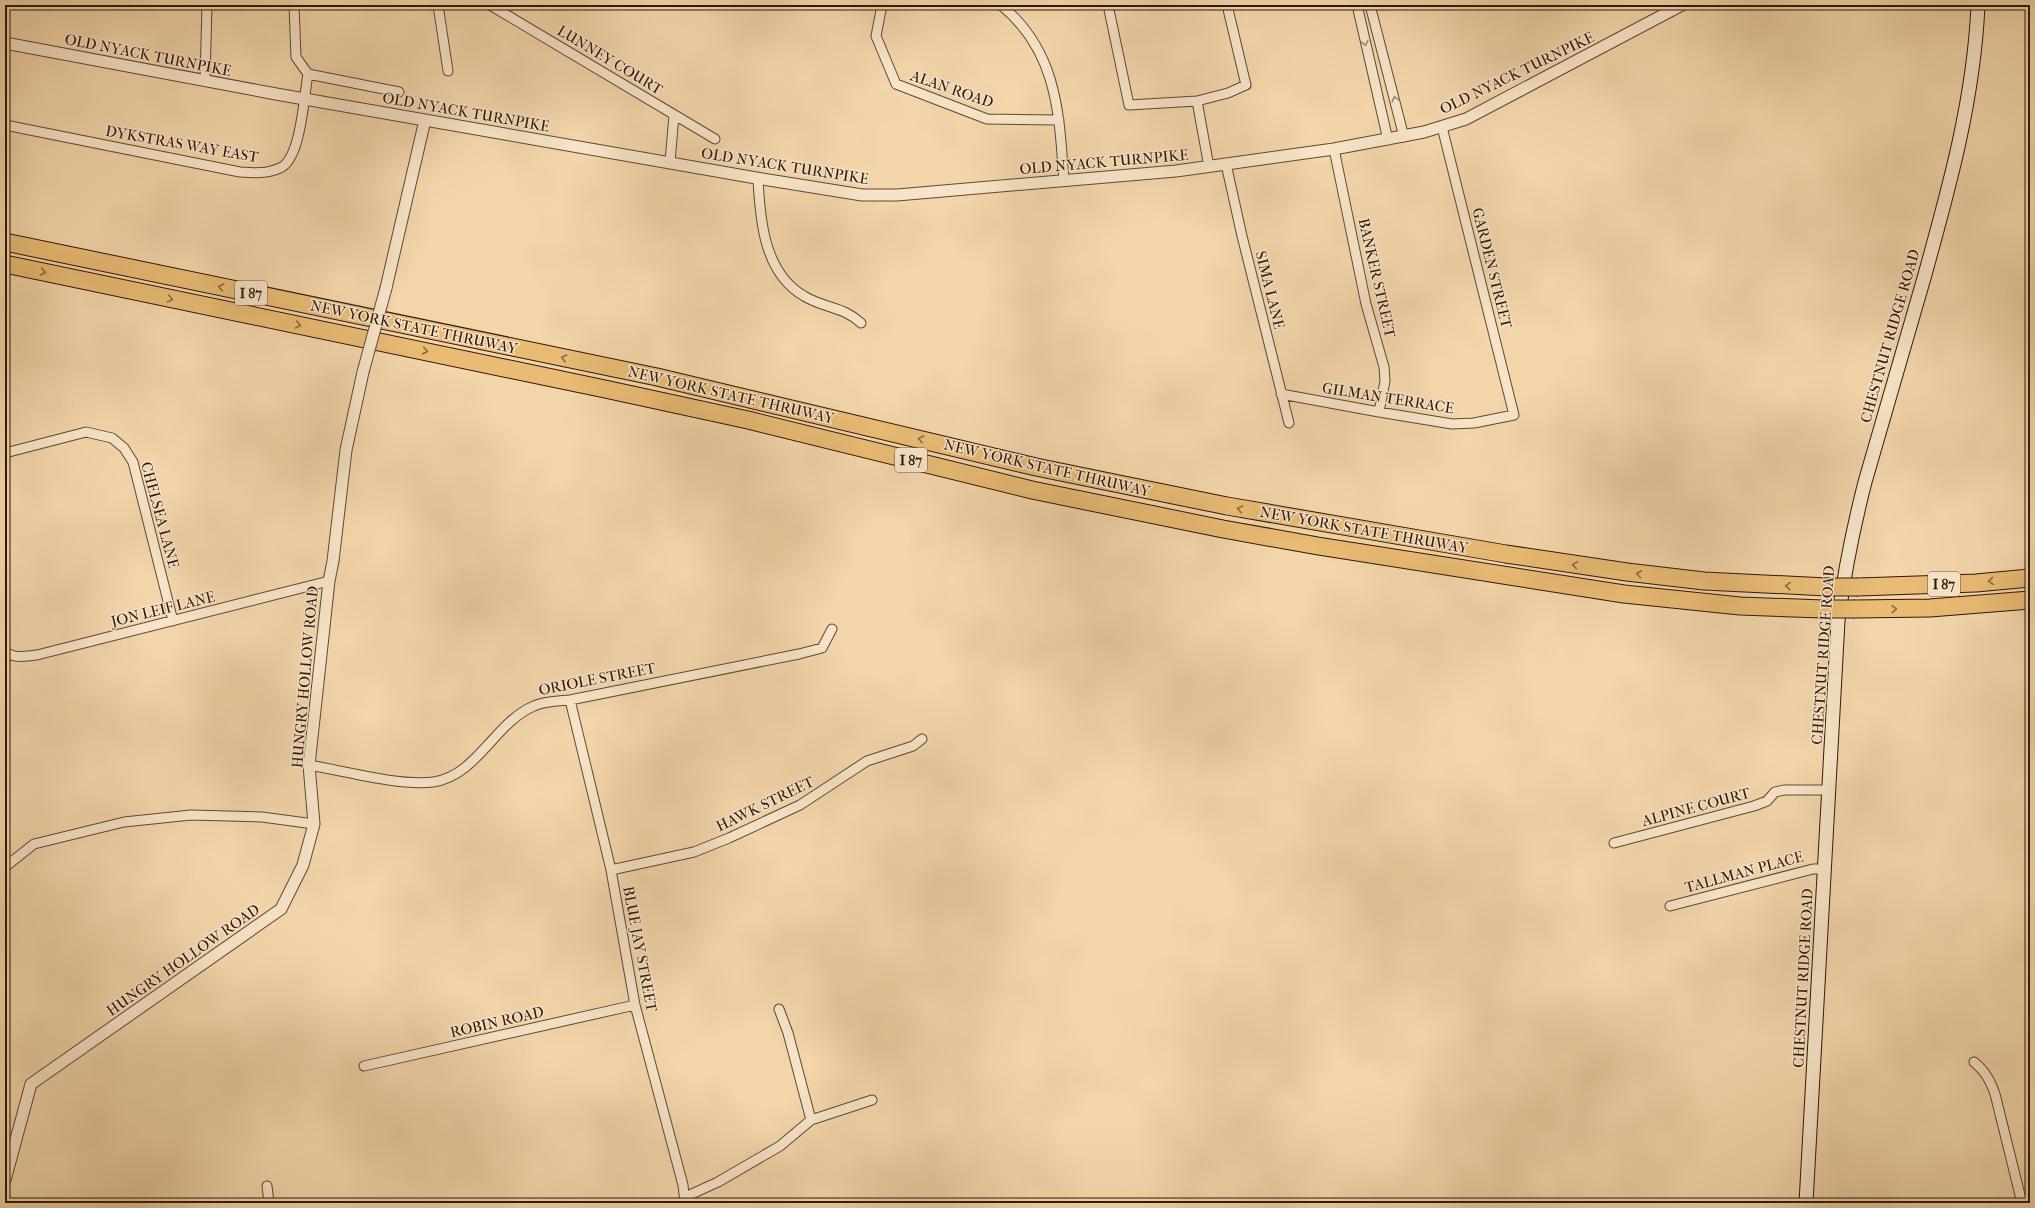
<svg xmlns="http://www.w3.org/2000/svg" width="2035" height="1208" viewBox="0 0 2035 1208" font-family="'IM FELL French Canon',serif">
<rect width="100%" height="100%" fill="#f2d6aa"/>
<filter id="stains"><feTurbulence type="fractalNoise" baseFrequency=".005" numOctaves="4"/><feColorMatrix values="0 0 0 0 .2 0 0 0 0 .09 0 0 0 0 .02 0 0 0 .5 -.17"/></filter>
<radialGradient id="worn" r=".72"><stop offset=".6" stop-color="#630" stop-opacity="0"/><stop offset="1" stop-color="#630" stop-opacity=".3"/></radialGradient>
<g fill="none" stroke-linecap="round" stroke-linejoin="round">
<defs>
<path id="minor" d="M294,5L296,57L308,74L399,92
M438,5L448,71
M490,5L715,139
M882,5L876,36L896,84L987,119L1059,120
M1001,5C1058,52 1059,114 1064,181
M1108,5L1129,105L1197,101L1228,93L1246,85L1227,5
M1357,5L1388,140
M1370,5L1404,137
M205,80L207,5
M1197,101L1209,167
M5,125L240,172C254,173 267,174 280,168C301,159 304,96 308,74
M1334,149L1366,304L1384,367L1385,381L1379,412
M670,162L674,115
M1226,164L1242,236L1289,423
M758,179C760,220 764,273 804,296C823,308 843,306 861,323
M1281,394L1379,412L1452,424L1474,423L1514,415L1442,127
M5,453L86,432L112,438L124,448L133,462L173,621
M5,652C15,659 25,656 37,655L329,581
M570,700L611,870L635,1005L683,1185L685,1203
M309,765C345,771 397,786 433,782C477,776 495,722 534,706C544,701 559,701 570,700L799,654L822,648L832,629
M1614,843L1754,806L1767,801L1775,792L1784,790H1830
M5,867L34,844L124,822L191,815L262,817L314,824
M611,870L694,852L729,838L800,805L867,761L913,746L922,739
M1670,906L1813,869H1825
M779,1009L788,1033L811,1120
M1974,1062C1985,1071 1990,1080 1995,1094L2022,1203
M364,1066L635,1005
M267,1186L269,1203
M685,1197L718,1182L780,1146L811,1120L872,1100"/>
<path id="tertiary" d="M5,43L276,94L762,179L862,195H897L1176,171L1334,149L1424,132L1466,119L1682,5
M386,288L425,120
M5,1180L31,1084L281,909L303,865L314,824L309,765L329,581L333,561L346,450L363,372"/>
<path id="secondary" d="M1806,1203L1838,621C1844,574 1853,529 1865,482C1885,414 1904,346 1924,278C1949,188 1974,99 1978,5"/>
<path id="motorway" d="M5,242L657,377L1036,467L1227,506L1506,554L1627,572L1704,581L1827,587
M5,264L605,389L748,420L1032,490L1223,529L1318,546L1624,594L1740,606L1823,609
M1858,587L1976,583L2030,578
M1855,609L1930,608L2030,600"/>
</defs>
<use href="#minor" stroke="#604733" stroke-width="11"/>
<use href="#tertiary" stroke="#604733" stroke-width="13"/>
<use href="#secondary" stroke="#2f170b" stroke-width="15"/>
<use href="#motorway" stroke="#2f170b" stroke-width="19"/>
<use href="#minor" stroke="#f7e4c8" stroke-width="9"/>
<use href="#tertiary" stroke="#f7e4c8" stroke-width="11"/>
<use href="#secondary" stroke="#f7e4c8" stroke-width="13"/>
<use href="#motorway" stroke="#e9bb75" stroke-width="17"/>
<defs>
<path id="tertiary-bridge" d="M363,372L386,288"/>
<path id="motorway-bridge" d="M1827,587H1858
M1823,609H1855"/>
</defs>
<use href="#tertiary-bridge" stroke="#604733" stroke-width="13" stroke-linecap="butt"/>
<use href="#motorway-bridge" stroke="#2f170b" stroke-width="19" stroke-linecap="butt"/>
<use href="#tertiary-bridge" stroke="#f7e4c8" stroke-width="11"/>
<use href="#motorway-bridge" stroke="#e9bb75" stroke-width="17"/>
</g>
<defs><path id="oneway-chevron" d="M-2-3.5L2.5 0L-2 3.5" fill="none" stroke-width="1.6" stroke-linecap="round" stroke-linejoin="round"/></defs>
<g stroke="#9d8873">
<use href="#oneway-chevron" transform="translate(1365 43) rotate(77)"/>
<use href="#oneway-chevron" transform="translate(1395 99) rotate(-105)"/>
</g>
<g stroke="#8c6940">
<use href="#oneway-chevron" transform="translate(43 272) rotate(12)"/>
<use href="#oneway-chevron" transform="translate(221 287) rotate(-168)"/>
<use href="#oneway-chevron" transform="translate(170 299) rotate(12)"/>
<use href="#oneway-chevron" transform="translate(298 325) rotate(12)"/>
<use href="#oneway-chevron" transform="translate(425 351) rotate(12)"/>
<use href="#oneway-chevron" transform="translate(564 358) rotate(-168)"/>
<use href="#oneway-chevron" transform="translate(921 439) rotate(-166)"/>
<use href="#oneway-chevron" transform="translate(1240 509) rotate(-169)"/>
<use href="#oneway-chevron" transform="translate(1575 565) rotate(-172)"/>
<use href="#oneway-chevron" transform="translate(1639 574) rotate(-173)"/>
<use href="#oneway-chevron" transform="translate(1991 581) rotate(175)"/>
<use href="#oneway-chevron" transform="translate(1788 586) rotate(-178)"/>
<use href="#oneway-chevron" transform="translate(1894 609) rotate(-1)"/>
</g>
<g text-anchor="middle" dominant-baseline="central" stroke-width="3" stroke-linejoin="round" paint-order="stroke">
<g fill="#f7e4c8" stroke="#6b5444" stroke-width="1">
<rect x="235" y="281" width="32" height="24" rx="3"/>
<rect x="895" y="448" width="32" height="24" rx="3"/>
<rect x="1928" y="572" width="32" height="24" rx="3"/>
</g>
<g font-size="14" font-weight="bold" fill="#2f170b">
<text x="251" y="293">I 87</text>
<text x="911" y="460">I 87</text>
<text x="1944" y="584">I 87</text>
</g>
<g font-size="15" fill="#2f170b" stroke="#f7e4c8">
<text transform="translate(148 55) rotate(11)">OLD NYACK TURNPIKE</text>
<text transform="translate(610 60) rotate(31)">LUNNEY COURT</text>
<text transform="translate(1517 73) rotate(-26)">OLD NYACK TURNPIKE</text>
<text transform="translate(952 89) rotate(19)">ALAN ROAD</text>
<text transform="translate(466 112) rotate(10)">OLD NYACK TURNPIKE</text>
<text transform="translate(182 144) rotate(10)">DYKSTRAS WAY EAST</text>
<text transform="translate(1104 162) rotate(-5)">OLD NYACK TURNPIKE</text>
<text transform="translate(785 166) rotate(9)">OLD NYACK TURNPIKE</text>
<text transform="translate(1492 268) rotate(76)">GARDEN STREET</text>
<text transform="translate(1377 278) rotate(77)">BANKER STREET</text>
<text transform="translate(1270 290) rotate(76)">SIMA LANE</text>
<text transform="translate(414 327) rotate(12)">NEW YORK STATE THRUWAY</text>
<text transform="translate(1890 336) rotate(-74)">CHESTNUT RIDGE ROAD</text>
<text transform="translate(731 395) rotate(13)">NEW YORK STATE THRUWAY</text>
<text transform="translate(1388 398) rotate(9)">GILMAN TERRACE</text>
<text transform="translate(1047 468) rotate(13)">NEW YORK STATE THRUWAY</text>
<text transform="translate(160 515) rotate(75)">CHELSEA LANE</text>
<text transform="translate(1364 530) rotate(10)">NEW YORK STATE THRUWAY</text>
<text transform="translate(163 609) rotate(-14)">JON LEIF LANE</text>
<text transform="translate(1823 655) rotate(-86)">CHESTNUT RIDGE ROAD</text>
<text transform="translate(305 677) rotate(-85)">HUNGRY HOLLOW ROAD</text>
<text transform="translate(597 679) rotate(-11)">ORIOLE STREET</text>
<text transform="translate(765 804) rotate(-26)">HAWK STREET</text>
<text transform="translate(1696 807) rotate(-15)">ALPINE COURT</text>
<text transform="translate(1744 872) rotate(-15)">TALLMAN PLACE</text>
<text transform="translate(640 949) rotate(79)">BLUE JAY STREET</text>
<text transform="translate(183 960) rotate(-35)">HUNGRY HOLLOW ROAD</text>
<text transform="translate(1803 978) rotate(-87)">CHESTNUT RIDGE ROAD</text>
<text transform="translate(497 1022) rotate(-13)">ROBIN ROAD</text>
</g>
</g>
<rect width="2035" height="1208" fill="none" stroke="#f2d6aa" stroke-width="20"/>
<rect x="6" y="6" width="2023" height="1196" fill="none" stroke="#2f170b" stroke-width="2"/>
<rect x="10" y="10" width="2015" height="1188" fill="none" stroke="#2f170b"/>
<rect width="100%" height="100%" filter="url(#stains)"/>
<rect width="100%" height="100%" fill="url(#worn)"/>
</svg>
